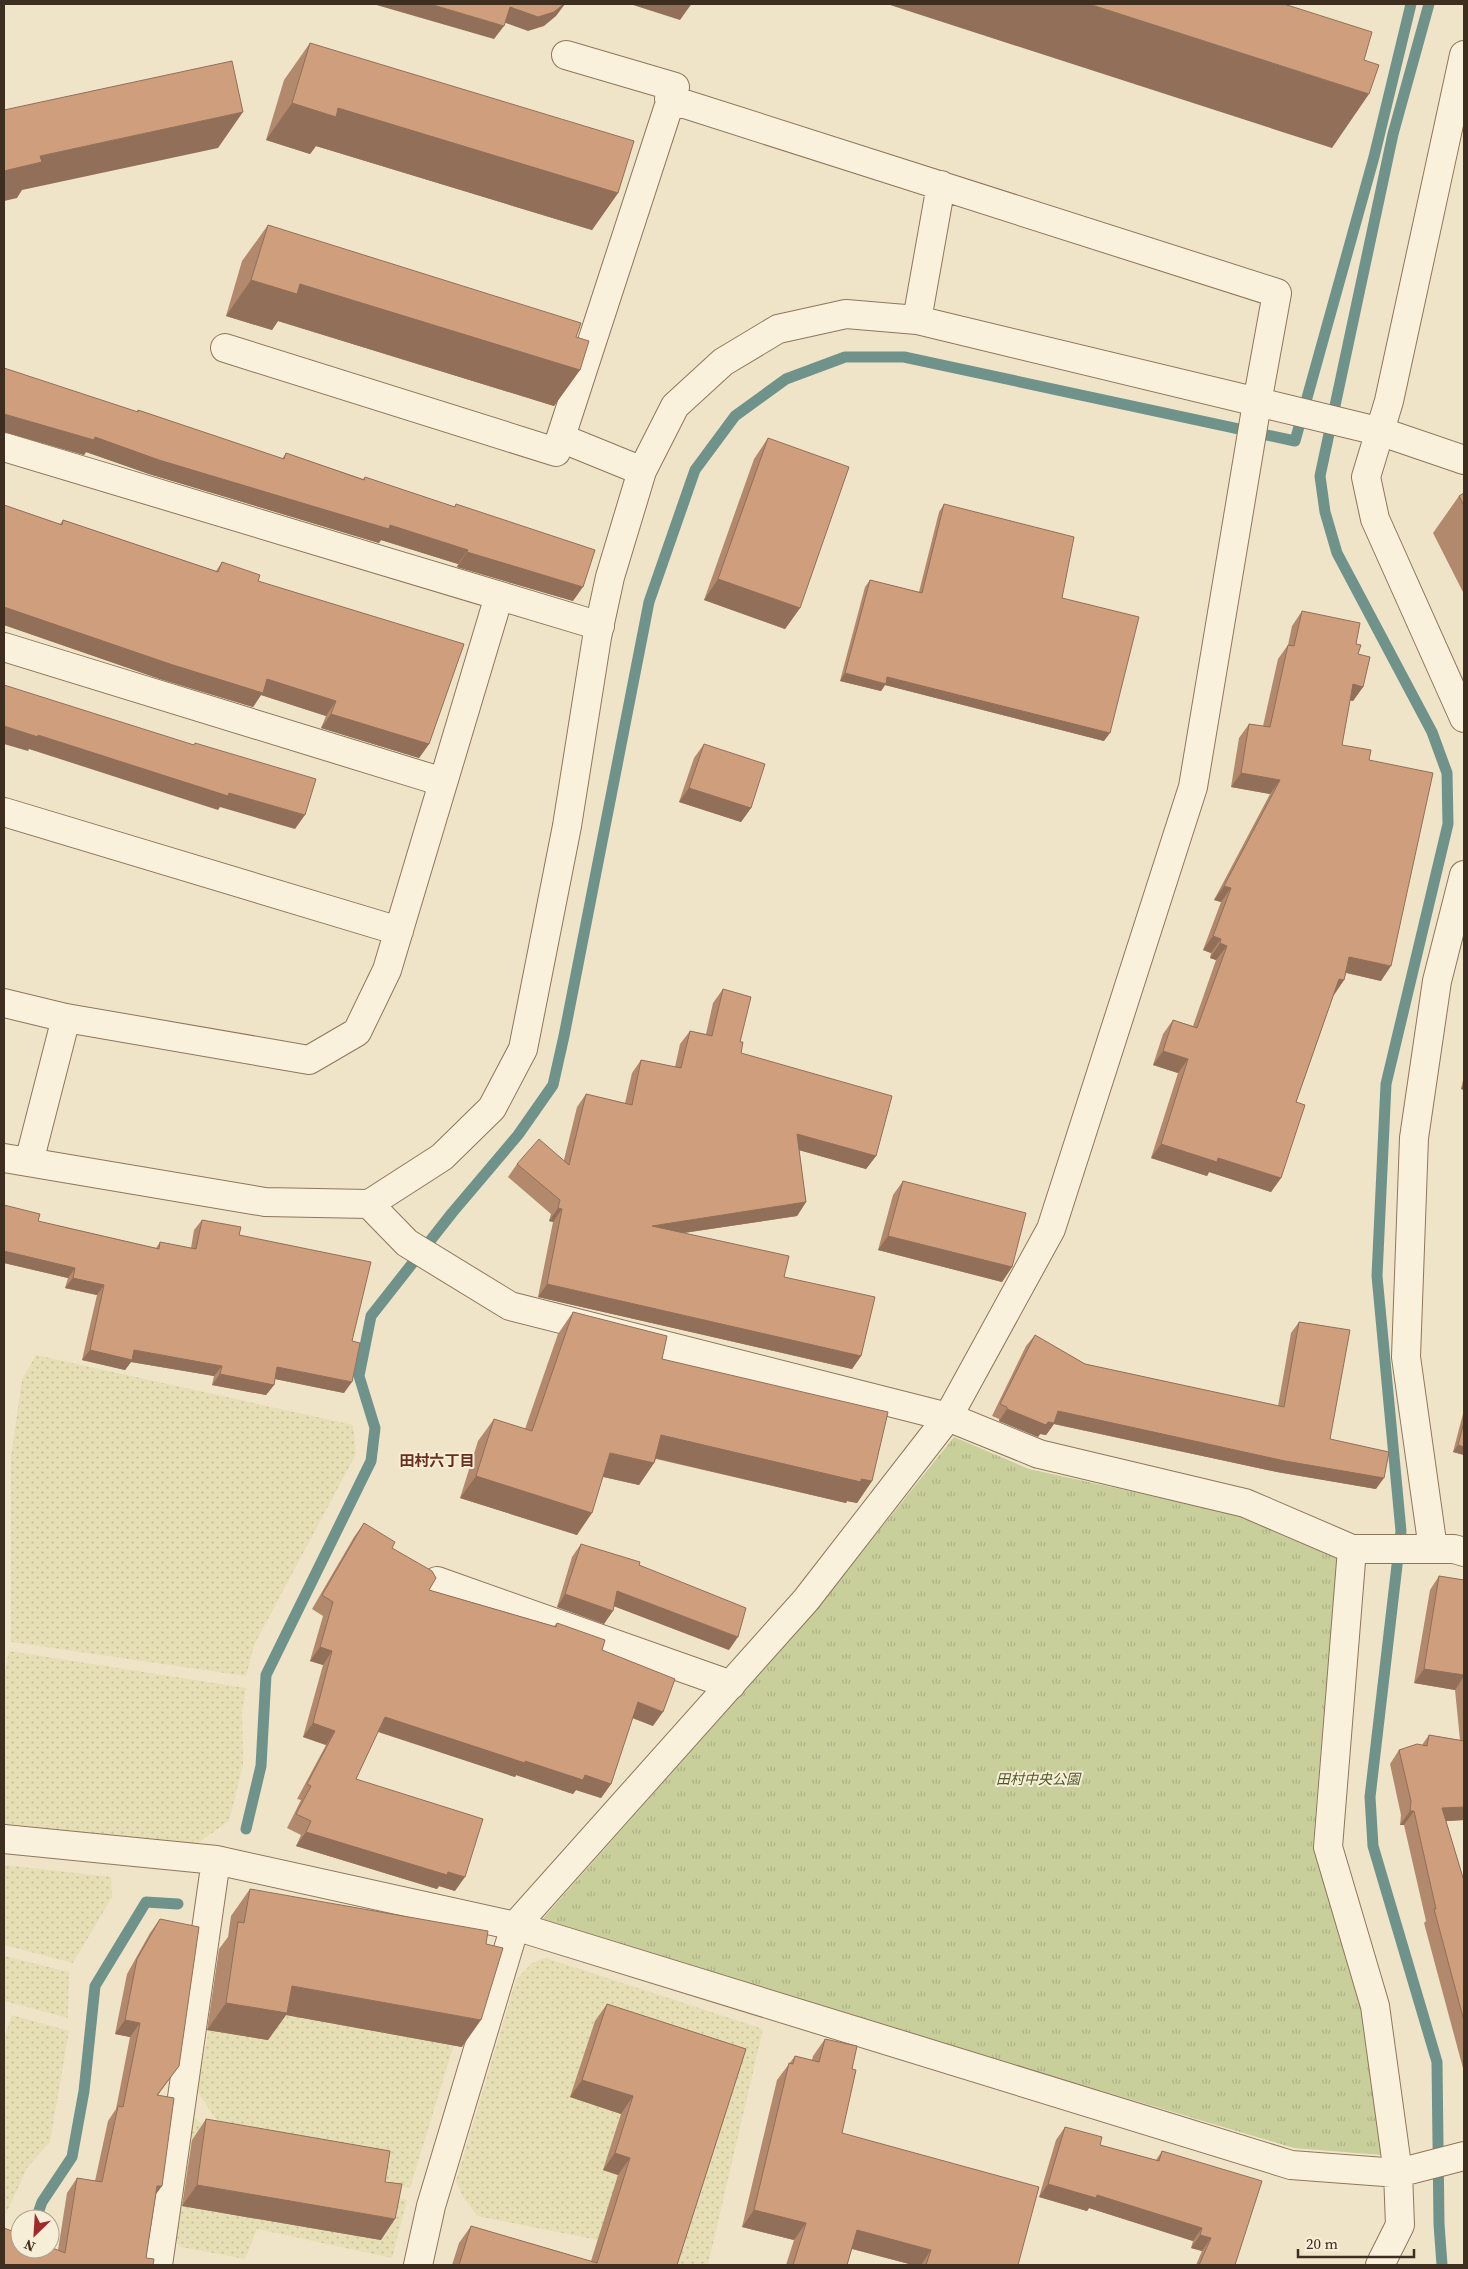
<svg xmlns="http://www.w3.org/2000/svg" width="1468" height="2269" viewBox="0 0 1468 2269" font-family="'Source Serif 4','Noto Sans JP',serif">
<defs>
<pattern id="farmland-dots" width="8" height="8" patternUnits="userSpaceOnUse" patternTransform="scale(1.25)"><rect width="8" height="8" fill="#e6deb5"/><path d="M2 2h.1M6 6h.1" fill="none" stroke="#c6bf9b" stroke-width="1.8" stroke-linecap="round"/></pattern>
<pattern id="park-tufts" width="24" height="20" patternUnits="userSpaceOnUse" patternTransform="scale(1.25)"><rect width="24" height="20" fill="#c9cf9b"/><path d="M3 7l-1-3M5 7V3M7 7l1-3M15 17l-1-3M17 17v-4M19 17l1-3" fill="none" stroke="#aeb285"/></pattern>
</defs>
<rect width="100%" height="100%" fill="#f0e4c8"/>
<path fill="url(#farmland-dots)" d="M36,1355L353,1425L356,1454L254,1645L246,1676L11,1642V1456L22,1380Z
M9,1651L246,1688L242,1710L243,1765L229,1821L198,1843L87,1838L28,1826H4V1675Z
M4,1865L111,1877L112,1897L73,1963L4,1945Z
M4,1956L69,1972L68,2018L4,2001Z
M546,1958L763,2029L708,2265H661L613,2243L477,2216L462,2195L456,2181L516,1980L532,1963Z
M217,1988L454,2044L410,2188L258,2151L224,2131L197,2091Z
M12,2015L69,2031L50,2142L27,2168L6,2214L4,2213V2039Z
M189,2112L218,2139L253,2158L407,2200L392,2258L257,2229L245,2259L181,2247L175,2241Z"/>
<path fill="url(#park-tufts)" d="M954,1437L1029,1469L1244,1516L1337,1557L1313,1845L1362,2007L1381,2155L1294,2148L539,1923L813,1613Z"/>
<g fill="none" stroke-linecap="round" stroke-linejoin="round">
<path stroke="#6f938a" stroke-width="11" d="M1429,4L1393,134L1320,476L1325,512L1337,553L1432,732L1447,773L1448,824L1386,1084L1377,1276L1401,1531L1370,1797L1373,1846L1437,2062L1439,2224L1442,2265
M246,1829L261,1766L266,1675L371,1461L375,1428L359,1376L371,1316L452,1213L518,1135L553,1085L564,1036L649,602L695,470L735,416L786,379L845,357H904L1295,441L1374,157L1411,4
M36,2219L42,2202L72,2157L84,2091L95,1986L146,1902L178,1904"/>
<defs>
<path id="minor" d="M1464,55L1389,401L1366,477L1375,519L1464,718
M917,320L941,185
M225,348L556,452L675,87L566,55
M561,438L642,471
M4,447L600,626
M4,647L443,782
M4,812L399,931
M4,1003L66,1018L309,1060L357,1032L387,970L499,596
M4,1158L265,1202L369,1204L442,1157L492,1108L523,1049L567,826L597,637L610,577L642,471L675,406L723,362L778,329L846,314L917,320L1382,432L1464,460
M29,1162L66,1018
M369,1204L407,1243L510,1306L948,1417L1039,1454L1245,1503L1352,1549H1454L1464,1552
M1352,1549L1328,1847L1375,2006L1398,2173L1400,2225L1380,2265
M1433,1549L1406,1357L1414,1138L1437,981L1464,875
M437,1581L731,1685
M4,1839L216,1860L515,1926L1291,2165L1398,2173L1464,2156
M158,2265L216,1860
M418,2265L431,2206L515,1926L806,1600L948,1417L1051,1229L1193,787L1257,403L1277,293L669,99"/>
</defs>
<use href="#minor" stroke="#8d765c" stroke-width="30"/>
<use href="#minor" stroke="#faf1dc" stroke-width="28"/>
</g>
<path fill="#b2896c" d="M310,43L618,193L592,230L316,146L310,154L266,140L284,80Z
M268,225L576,337L580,370L554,406L278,321L272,330L226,316L242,261Z
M138,410L282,459L286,453L363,479L365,477L454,507L456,504L573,601L457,567L458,564L381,540L379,543L149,474L86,452L84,455L4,432L137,411Z
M768,438L800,608L785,629L704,600L754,459Z
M1464,493V594L1433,533L1459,496Z
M944,504L1062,598L1104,741L885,685L881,691L840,681L865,587L870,580L919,592L939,512Z
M4,505L60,524L63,520L216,571L222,562L258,581L429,744L419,758L321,728L326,716L261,695L253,707L160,679L4,625Z
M1302,611L1356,644L1358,654L1363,687L1353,701L1350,700L1342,745L1369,760L1381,981L1346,973L1344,980L1334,994L1296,1102L1281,1178L1271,1192L1209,1172L1207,1176L1151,1158L1178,1073L1153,1065L1163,1034L1173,1020L1193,1026L1216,960L1210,958L1211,953L1203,950L1221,902L1214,900L1270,794L1231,787L1239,738L1249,724L1263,726L1278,659L1288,645L1292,626Z
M704,744L751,808L741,822L679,802L694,758Z
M723,989L740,1042L741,1053L876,1156L866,1169L799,1150L806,1202L797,1216L684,1233L784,1277L861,1356L852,1369L538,1297L553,1222L549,1221L551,1214L508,1177L517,1164L564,1160L577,1107L586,1094L625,1103L632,1073L641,1060L675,1067L680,1044L690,1031L706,1034L713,1003Z
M1464,1075V1090L1461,1089Z
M903,1181L1012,1267L1002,1282L878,1250L893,1195Z
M4,1205L38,1221L156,1248L160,1242L191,1248L194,1230L202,1220L239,1235L352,1341L344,1393L275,1379L274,1385L266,1395L212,1385L214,1376L131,1362L125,1370L82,1360L97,1295L65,1288L68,1278L4,1263Z
M573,1312L662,1359L872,1481L857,1503L847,1501L846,1503L656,1459L654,1463L639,1485L603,1477L577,1535L460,1498L478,1441L494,1419L525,1429L558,1334Z
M1299,1322L1330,1439L1376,1489L1277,1472L1054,1424L1046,1435L1040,1434L1038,1437L999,1421V1419L992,1416L1026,1346L1035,1335L1085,1364L1278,1406L1291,1333Z
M1464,1410V1455L1453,1452Z
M364,1523L392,1548L429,1590L554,1626L557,1623L602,1650L653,1726L632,1718L611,1784L601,1798L576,1790L573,1794L516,1775L515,1777L378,1731L356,1779L455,1891L439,1886L437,1889L296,1846L301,1835L287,1828L301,1800L297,1799L326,1745L303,1737L323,1665L310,1661L323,1616L312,1609L354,1537Z
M581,1544L639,1565L729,1650L614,1606L604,1624L557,1607L572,1557Z
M1439,1576L1464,1580V1820L1446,1821L1464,1881V2072L1424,1923L1426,1921L1404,1825H1400L1401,1815L1390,1764L1399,1750L1422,1745L1429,1735L1460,1740L1455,1690L1414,1683L1430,1590Z
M250,1889L462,2047L286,2015L268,2040L207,2030L219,1949L228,1937L231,1916Z
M160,1919L179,2066L158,2095L156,2195L146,2258L4,2265L58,2250L67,2193L77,2178L95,2181L108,2121L116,2109L130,2037L115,2034L127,1974L150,1933Z
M607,2004L746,2049L677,2265H452L459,2243L471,2226L591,2261L618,2175L603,2170L621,2114L570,2097L595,2021Z
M825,2039L852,2069L842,2133L1018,2265H913L852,2249L847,2265H786L794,2240L742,2227L777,2080L795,2056L812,2060L813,2056Z
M206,2119L385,2182L381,2240L182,2206L192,2140Z
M1065,2127L1100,2145L1156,2160L1162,2151L1235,2265H1196L1202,2251L1191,2248L1193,2241L1089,2208L1087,2211L1039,2197L1056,2140Z"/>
<path fill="#916f58" d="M373,4H430L504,26L494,39Z
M565,4L556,16L544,26L528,31L500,21L510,7Z
M630,4H683L690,6L680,20Z
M887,4H1089L1369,94L1332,148Z
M292,103L338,108L618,193L592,230L316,146L310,154L266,140Z
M243,112L218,148L22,190L17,198L4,201V171L40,156Z
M251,280L300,284L580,370L554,406L278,321L272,330L226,316Z
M4,414L95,437L390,525L468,550L458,564L381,540L379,543L149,474L86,452L84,455L4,432Z
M467,552L583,587L573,601L457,567Z
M718,579L800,608L785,629L704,600Z
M4,607L267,679L336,701L326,716L261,695L253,707L160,679L4,625Z
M845,673L887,677L1110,733L1104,741L885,685L881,691L840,681Z
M1353,684L1363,687L1353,701L1343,699Z
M331,714L429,744L419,758L321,728Z
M4,726L38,735L229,793L305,815L295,829L220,807L218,810L29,749L28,751L4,744Z
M1241,773L1280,780L1270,794L1231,787Z
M689,788L751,808L741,822L679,802Z
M1224,886L1231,888L1221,902L1214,900Z
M1213,936L1221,939L1211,953L1203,950Z
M1220,943L1227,946L1216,960L1210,958Z
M1349,957L1391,966L1381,981L1339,971Z
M1339,979L1344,980L1334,995L1329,993Z
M1163,1051L1188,1059L1178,1073L1153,1065Z
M1464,1084V1090L1461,1089Z
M797,1134L876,1156L866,1169L788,1147Z
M1161,1144L1218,1158L1281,1178L1271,1192L1209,1172L1207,1176L1151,1158Z
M806,1202L797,1216L642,1239L652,1226Z
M558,1208L562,1209L553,1222L549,1221Z
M888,1236L1012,1267L1002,1282L878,1250Z
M4,1251L75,1268L68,1278L4,1263Z
M73,1278L104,1285L97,1295L65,1288Z
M547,1284L861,1356L852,1369L538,1297Z
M90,1350H134L222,1366L214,1376L131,1362L125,1370L82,1360Z
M277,1367L352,1382L344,1393L270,1378Z
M220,1374L274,1385L266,1395L212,1385Z
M1007,1409L1058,1411L1384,1478L1376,1489L1277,1472L1054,1424L1046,1435L1040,1434L1038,1437L999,1421Z
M661,1435L861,1479L872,1481L857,1503L847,1501L846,1503L646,1456Z
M1458,1445L1464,1447V1455L1453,1452Z
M610,1453L654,1463L639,1485L595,1475Z
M476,1476L592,1513L577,1535L460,1498Z
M617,1591L738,1637L729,1650L608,1604Z
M565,1594L613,1611L604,1624L557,1607Z
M320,1647L332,1651L323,1665L310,1661Z
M1424,1669L1464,1675V1676L1455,1690L1414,1683Z
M638,1702L663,1712L653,1726L628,1716Z
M385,1717L585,1775L611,1784L601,1798L576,1790L573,1794L516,1775L515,1777L375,1731Z
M313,1723L335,1731L326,1745L303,1737Z
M1464,1807V1820L1433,1822L1442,1808Z
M1410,1811H1414L1404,1825H1400Z
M306,1832L448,1872L465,1877L455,1891L439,1886L437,1889L296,1846Z
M292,1986L481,2020L462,2047L286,2015L268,2040L207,2030L226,2003Z
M125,2020L140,2023L130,2037L115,2034Z
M582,2080L633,2096L621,2114L570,2097Z
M615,2153L630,2158L618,2175L603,2170Z
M1048,2184L1097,2195L1202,2228L1193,2241L1089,2208L1087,2211L1039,2197Z
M197,2185L395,2219L381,2240L182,2206Z
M157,2186H162L151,2201Z
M754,2210L806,2223L794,2240L742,2227Z
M857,2230L931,2250L921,2265H913L845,2247Z
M1200,2235L1211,2238L1202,2251L1191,2248Z"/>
<path fill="#cf9f7d" stroke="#916f58" d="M430,4H564L554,12L538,17L510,7L504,26Z
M683,4H690V6Z
M1089,4H1284L1372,32L1364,60L1379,65L1369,94Z
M310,43L634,141L618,193L338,108L336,117L292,103Z
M232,61L243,112L40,156L42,162L4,171V110Z
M268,225L581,323L576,337L589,341L580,370L300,284L297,294L251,280Z
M4,368L138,412V410L284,459L286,453L364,480L365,477L455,507L456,504L595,550L583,587L467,552L468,550L390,525L389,529L159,460L95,437L94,440L4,414Z
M768,438L849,467L800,608L718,579Z
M1464,493V506L1459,496Z
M944,504L1074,537L1062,598L1139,617L1110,733L887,677L886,684L845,673L870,580L922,593Z
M4,505L62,525L63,520L218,572L222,562L260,575L258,581L464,644L429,744L331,714L336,701L267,679L263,693L170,664L4,607Z
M1302,611L1360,623L1356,644L1361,645L1358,654L1370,657L1363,687L1353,684L1342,745L1371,750L1369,760L1433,773L1391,966L1349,957L1344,980L1339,979L1296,1102L1305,1105L1281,1178L1218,1158L1217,1162L1161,1144L1188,1059L1163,1051L1173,1020L1197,1028L1227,946L1220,943L1221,939L1213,936L1231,888L1224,886L1280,780L1241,773L1249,724L1270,727L1288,645L1294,646Z
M4,685L194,745L195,743L316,779L305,815L229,793L228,796L38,735V737L4,726Z
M704,744L765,764L751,808L689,788Z
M723,989L751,997L740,1042H743L741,1053L892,1096L876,1156L797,1134L806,1202L652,1226L789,1256L784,1277L875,1297L861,1356L547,1284L562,1209L558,1208L560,1200L517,1164L539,1139L569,1165L586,1094L632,1105L641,1060L681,1068L690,1031L712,1036Z
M903,1181L1026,1213L1012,1267L888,1236Z
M4,1205L40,1214L38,1221L159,1249L160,1242L196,1249L202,1220L241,1227L239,1235L371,1262L352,1341L360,1343L352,1382L277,1367L274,1385L220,1374L222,1366L134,1350L132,1360L90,1350L104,1285L73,1278L75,1268L4,1251Z
M573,1312L667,1336L662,1359L888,1412L872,1481L861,1479V1482L661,1435L654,1463L610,1453L592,1513L476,1476L494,1419L532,1431Z
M1299,1322L1350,1330L1330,1439L1389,1452L1384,1478L1285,1461L1058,1411L1054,1423L1048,1422L1046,1425L1007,1409V1407L1000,1404L1035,1335L1085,1364L1284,1407Z
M1464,1422V1447L1458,1445Z
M364,1523L395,1542L392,1548L432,1571L436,1578L429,1590L556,1627L557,1623L605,1640L602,1650L675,1679L663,1712L638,1702L611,1784L585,1775L583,1780L525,1761V1763L385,1717L356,1779L483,1819L465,1877L448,1872L447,1875L306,1832L311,1821L296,1814L311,1786L307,1784L335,1731L313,1723L332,1651L320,1647L333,1602L322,1595Z
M581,1544L640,1562L639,1565L746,1608L738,1637L617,1591L613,1611L565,1594Z
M1439,1576L1464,1580V1675L1424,1669Z
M1429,1735L1464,1741V1807L1442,1808L1464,1881V2021L1434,1909H1436L1414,1811H1410L1411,1801L1399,1750L1417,1744L1427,1746Z
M250,1889L488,1931L486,1944L503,1948L481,2020L292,1986L287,2013L226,2003L238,1922L244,1923Z
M160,1919L199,1927L179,2066L157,2095L174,2098L162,2186H157L146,2258L154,2259L153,2265H4V2228L20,2234V2249H50V2247L65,2253L77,2178L102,2182L118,2106L123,2107L140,2023L125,2020L137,1959Z
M607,2004L746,2049L677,2265H459L471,2226L597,2263L630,2158L615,2153L633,2096L582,2080Z
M825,2039L857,2046L852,2069L856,2070L842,2133L1039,2187L1018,2265H926L931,2250L857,2230L847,2265H793L806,2223L754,2210L789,2063L793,2064L795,2056L819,2062Z
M206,2119L390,2151L385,2182L402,2184L395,2219L197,2185Z
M1065,2127L1102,2137L1100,2145L1159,2161L1162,2151L1262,2181L1235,2265H1199L1211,2238L1200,2235L1202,2228L1097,2195L1096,2198L1048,2184Z"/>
<g text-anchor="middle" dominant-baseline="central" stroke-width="4" stroke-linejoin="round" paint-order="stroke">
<g font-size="14" font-style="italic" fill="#4d5a26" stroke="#f7eed8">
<text x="1038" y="1779">田村中央公園</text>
</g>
<g font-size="15" font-weight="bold" fill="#6b2e1e" stroke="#f7eed8">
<text x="437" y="1460">田村六丁目</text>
</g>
</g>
<rect width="1468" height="2269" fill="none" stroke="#3d2e20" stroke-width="10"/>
<g transform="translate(35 2234) rotate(205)"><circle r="24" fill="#f7eed8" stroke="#ada18e"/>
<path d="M0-4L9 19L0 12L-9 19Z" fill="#9e2a2b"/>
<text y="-8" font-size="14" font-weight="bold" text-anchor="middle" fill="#3d2e20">N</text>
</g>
<path d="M1298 2249v8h116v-8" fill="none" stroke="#3d2e20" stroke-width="2.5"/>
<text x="1306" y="2249" font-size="15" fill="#3d2e20" stroke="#f7eed8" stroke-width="4" paint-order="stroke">20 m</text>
</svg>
